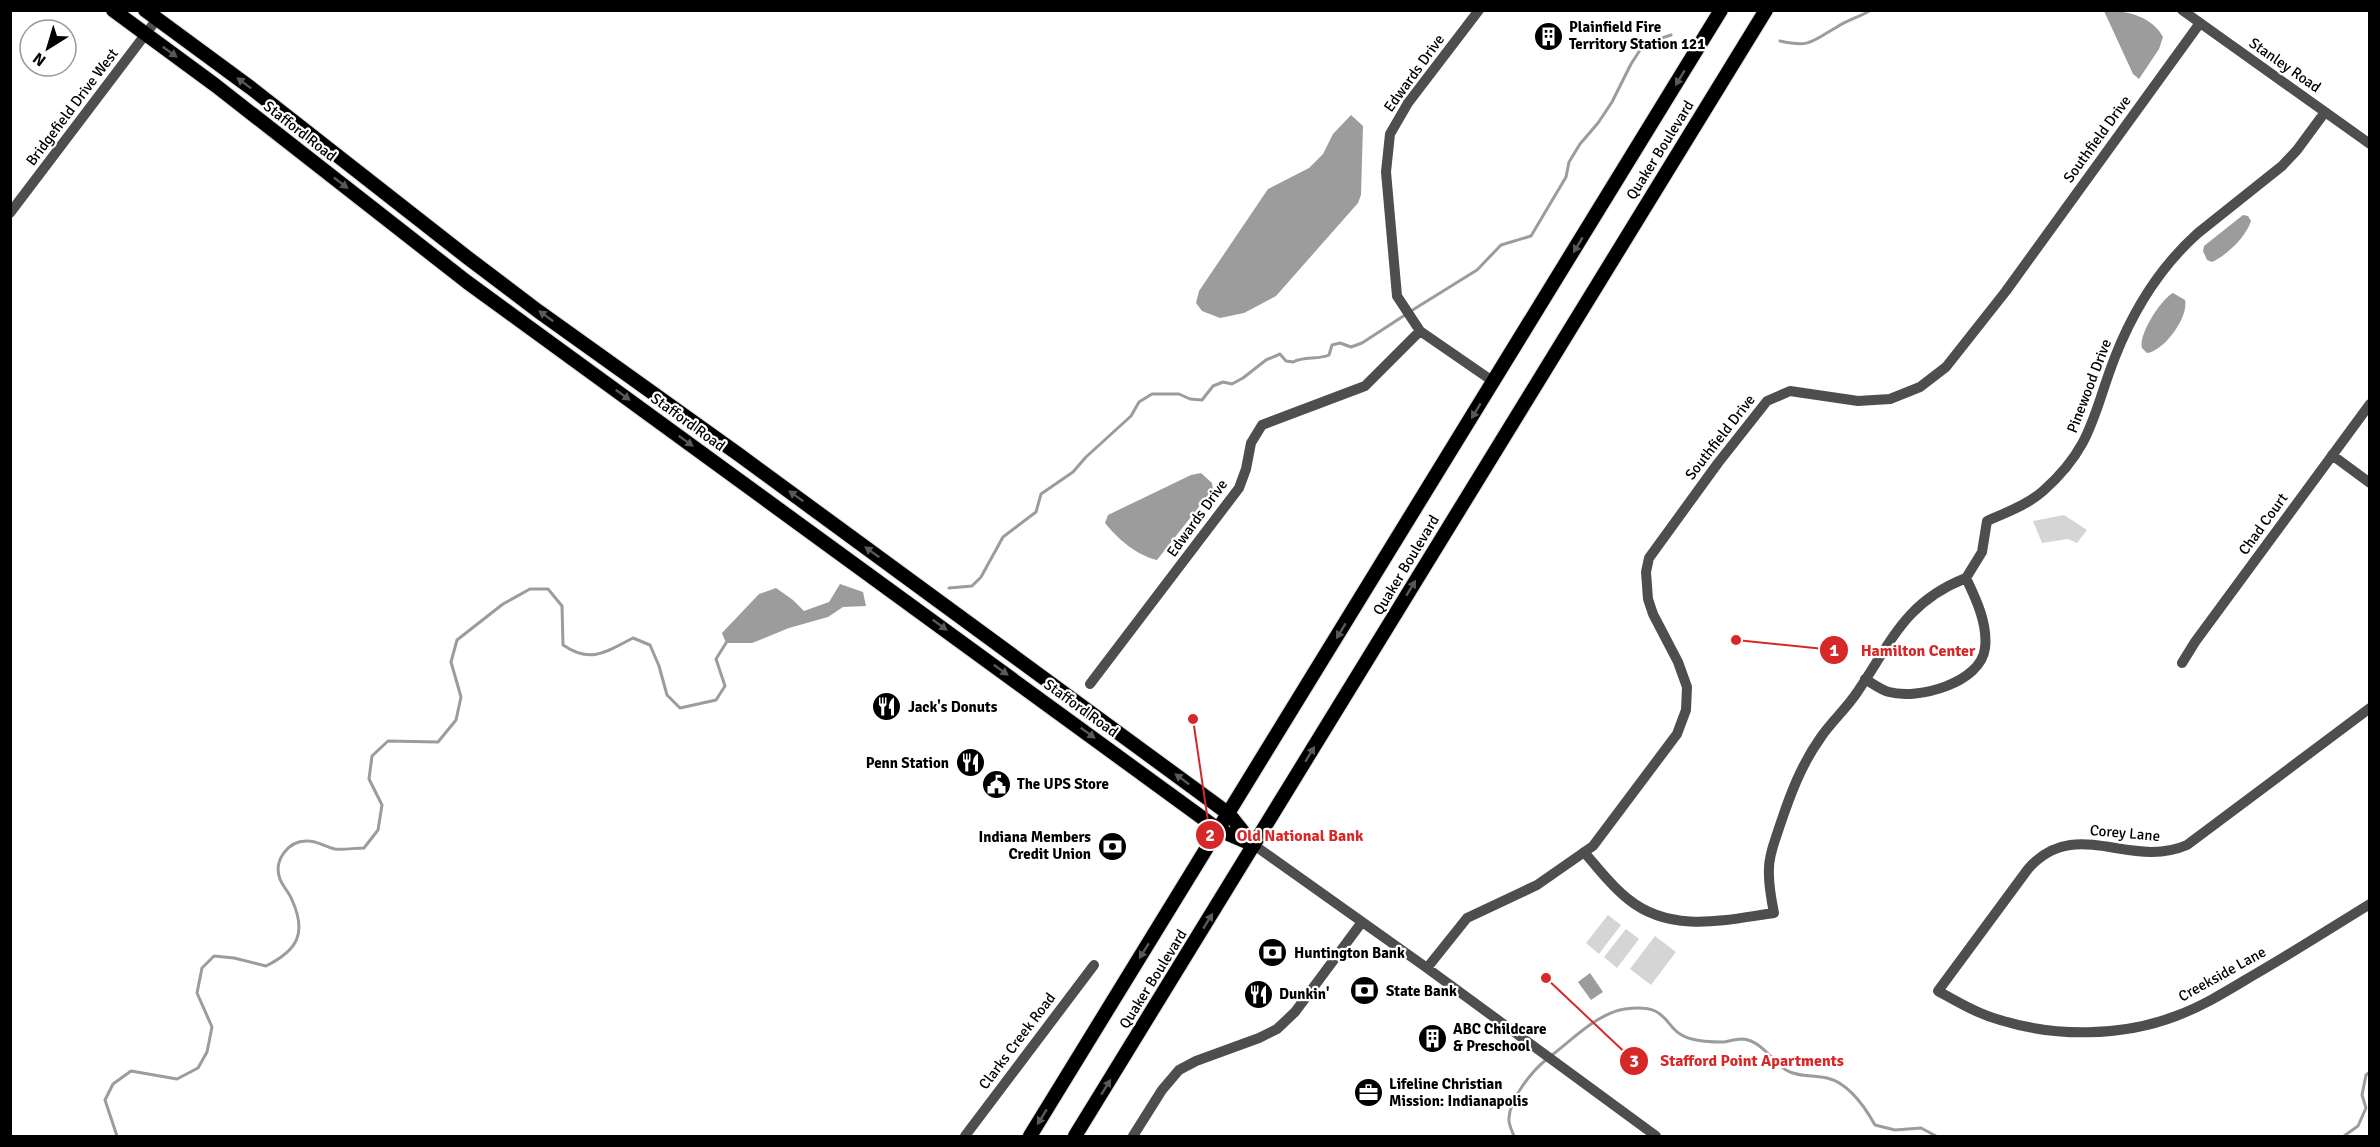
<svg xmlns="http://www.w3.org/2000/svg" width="2380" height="1147" viewBox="0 0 2380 1147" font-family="Signika,sans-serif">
<rect width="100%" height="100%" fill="#fff"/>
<path fill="#d5d5d5" d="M2064,515L2087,530L2077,543L2068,539L2042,543L2033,521Z
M1608,915L1621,925L1599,954L1586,943Z
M1626,929L1639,939L1617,968L1604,957Z
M1655,936L1676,952L1651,985L1630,969Z"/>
<path fill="#9c9c9c" d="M2104,11C2126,10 2152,16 2163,37L2159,49L2139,79L2133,74Z
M1351,115L1363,126L1361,195L1358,203L1276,296L1244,313L1220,318L1202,311L1196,303L1199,291L1268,189L1309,168L1323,154L1333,134Z
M2243,215L2248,216L2251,221C2246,237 2227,255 2212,262L2207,260L2203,251L2204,246Z
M2173,293L2185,300C2189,317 2164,351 2147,353L2142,348C2138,335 2161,299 2173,293Z
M1201,473L1212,483L1213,489L1157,560C1136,555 1118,539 1105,523L1108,515L1191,475Z
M840,584L863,592L866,606L843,607L828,617L789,628L752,643H726L722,633L759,594L776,588L793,600L804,611L829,602Z
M1590,973L1603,992L1591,1000L1578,982Z"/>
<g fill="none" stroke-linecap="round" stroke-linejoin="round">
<path stroke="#9c9c9c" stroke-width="3" d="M1780,41C1811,48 1812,41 1837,27C1847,20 1860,17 1871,10
M1411,311L1477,270L1501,245L1531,236L1566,177L1569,162L1580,144L1598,123L1612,102L1631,64L1644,44L1671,35
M949,588L972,586L981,577L1003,537L1036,512L1041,494L1073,472L1086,457L1131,416L1139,402L1152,394H1179L1190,399L1202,400L1213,386L1223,382L1232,384L1243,378L1266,360L1280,354L1286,361L1293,362C1304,356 1318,360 1329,355L1332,345L1340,343L1351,347L1362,343L1405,315
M1552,1055C1573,1039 1598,1013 1625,1009C1674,1002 1661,1032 1692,1039C1701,1042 1714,1042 1724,1042C1730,1041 1736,1039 1742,1039C1761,1040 1772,1061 1786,1070C1797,1077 1814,1075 1827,1078C1848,1083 1865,1107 1875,1125L1895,1130L1921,1128L1936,1136
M117,1136L105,1100L113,1084L131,1071L177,1079L198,1068L207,1052L212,1027L197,993L202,968L214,956L234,958L266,966C298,950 307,933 292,900C289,892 283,887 280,879C273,861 288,840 308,841C317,841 326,847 335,849C344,850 355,848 364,848L378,830L382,805L369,779L372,756L388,741L438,742L456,720L461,697L451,662L457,640L503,604L530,589H548L562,606L563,645C591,664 606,652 633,638L650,645L659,666L667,695L680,708L716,700L725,686L716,659L726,643
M1514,1136C1512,1131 1508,1123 1509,1118C1510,1098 1532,1071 1547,1059
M2344,1136L2358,1126L2366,1108L2362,1095L2366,1075L2370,1072"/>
<defs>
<path id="major" d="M113,10L215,85L467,282L1219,830L1254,845
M145,10L251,88L468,258L538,311L738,454L1229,814L1253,844
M1030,1136L1721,10
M1075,1136L1766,10"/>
</defs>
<use href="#major" stroke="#dbdbdb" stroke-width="16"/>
<path stroke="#4e4e4e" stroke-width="10" d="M2182,10L2370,144
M10,213L157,19
M1420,331L1397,296L1386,172L1390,134L1408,103L1479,10
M2332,455L2370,483
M2182,663L2195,642L2370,404
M1865,679C1872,683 1881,690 1889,692C1918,700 1981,683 1985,648C1988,624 1976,599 1966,578
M1090,684L1239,488L1246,469L1251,443L1262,425L1365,386L1420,331L1494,382
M2370,708L2187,845C2130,870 2075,815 2028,869L1938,991C1958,1002 1978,1014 2000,1020C2055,1037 2121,1037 2176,1016C2203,1006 2227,991 2252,976C2292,953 2331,928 2370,904
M1254,845L1427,968L1656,1136
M1584,852C1598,868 1611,886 1628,899C1671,934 1725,920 1774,913C1771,898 1768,883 1769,868C1769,854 1775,841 1779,828C1790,795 1801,765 1821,737C1832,721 1847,708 1858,691C1892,641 1905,602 1966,578L1982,552L1987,521C2007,512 2027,505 2043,491C2093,447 2093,413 2115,357C2133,311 2161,266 2198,233L2282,166L2297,150L2325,112
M1427,968L1467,918L1537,885L1593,846L1677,734L1686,710L1687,687L1678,662L1653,614L1648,599L1646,572L1649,558L1718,463L1767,401L1790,391L1858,401L1890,399L1920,387L1946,367L2006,291L2200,23
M965,1136L1094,965
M1133,1136L1162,1090L1179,1070L1196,1061L1259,1038L1277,1029L1295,1012L1362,922"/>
<use href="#major" stroke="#000" stroke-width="14"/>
</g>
<defs><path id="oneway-solid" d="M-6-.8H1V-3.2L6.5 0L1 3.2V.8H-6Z" transform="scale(1.5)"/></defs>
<g fill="#595959">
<use href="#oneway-solid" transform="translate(170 52) rotate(36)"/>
<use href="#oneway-solid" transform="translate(1680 78) rotate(121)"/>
<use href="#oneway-solid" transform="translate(244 83) rotate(-143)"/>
<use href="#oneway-solid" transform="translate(341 183) rotate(38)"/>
<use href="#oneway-solid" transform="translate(1578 245) rotate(121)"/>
<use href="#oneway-solid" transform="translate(546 316) rotate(-144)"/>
<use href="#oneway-solid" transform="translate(623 395) rotate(36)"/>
<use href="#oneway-solid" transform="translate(1476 411) rotate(121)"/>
<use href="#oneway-solid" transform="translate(686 441) rotate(36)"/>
<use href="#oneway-solid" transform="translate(796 496) rotate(-144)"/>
<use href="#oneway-solid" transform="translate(872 552) rotate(-144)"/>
<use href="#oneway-solid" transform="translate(1411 588) rotate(-59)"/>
<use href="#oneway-solid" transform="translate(940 625) rotate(36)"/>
<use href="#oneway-solid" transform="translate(1341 631) rotate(121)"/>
<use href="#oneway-solid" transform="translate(1001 670) rotate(36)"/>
<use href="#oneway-solid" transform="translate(1088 733) rotate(36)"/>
<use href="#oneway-solid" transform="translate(1310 754) rotate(-59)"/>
<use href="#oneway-solid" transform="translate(1182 779) rotate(-143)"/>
<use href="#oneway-solid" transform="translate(1208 921) rotate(-58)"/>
<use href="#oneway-solid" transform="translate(1144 951) rotate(122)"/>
<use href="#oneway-solid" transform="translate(1106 1087) rotate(-58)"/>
<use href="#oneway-solid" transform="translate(1042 1117) rotate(122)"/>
</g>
<defs>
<symbol id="building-disc" viewBox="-11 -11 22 22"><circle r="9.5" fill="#000" stroke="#fff"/><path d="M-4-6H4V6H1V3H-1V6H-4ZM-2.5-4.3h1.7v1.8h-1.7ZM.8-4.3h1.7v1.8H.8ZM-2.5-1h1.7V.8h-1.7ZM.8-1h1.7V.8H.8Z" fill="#fff"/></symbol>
<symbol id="restaurant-disc" viewBox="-11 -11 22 22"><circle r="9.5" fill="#000" stroke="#fff"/><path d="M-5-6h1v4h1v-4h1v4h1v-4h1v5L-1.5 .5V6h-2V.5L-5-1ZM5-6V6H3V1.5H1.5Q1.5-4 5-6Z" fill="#fff"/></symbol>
<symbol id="civic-disc" viewBox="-11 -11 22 22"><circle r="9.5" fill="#000" stroke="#fff"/><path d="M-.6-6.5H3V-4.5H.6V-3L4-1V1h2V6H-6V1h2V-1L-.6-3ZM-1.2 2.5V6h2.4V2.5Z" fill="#fff"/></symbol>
<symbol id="bank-disc" viewBox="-11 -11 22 22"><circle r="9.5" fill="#000" stroke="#fff"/><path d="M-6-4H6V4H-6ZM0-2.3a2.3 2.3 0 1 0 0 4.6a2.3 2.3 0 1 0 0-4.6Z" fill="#fff"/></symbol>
<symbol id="office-disc" viewBox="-11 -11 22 22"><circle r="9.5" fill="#000" stroke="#fff"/><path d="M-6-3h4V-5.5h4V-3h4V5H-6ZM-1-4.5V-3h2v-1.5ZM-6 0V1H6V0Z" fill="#fff"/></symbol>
</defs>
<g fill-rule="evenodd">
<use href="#building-disc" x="1532" y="20" width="33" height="33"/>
<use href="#restaurant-disc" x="870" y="690" width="33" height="33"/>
<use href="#restaurant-disc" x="954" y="746" width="33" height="33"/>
<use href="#civic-disc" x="980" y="768" width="33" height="33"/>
<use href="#bank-disc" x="1096" y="830" width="33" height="33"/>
<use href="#bank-disc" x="1256" y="936" width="33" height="33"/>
<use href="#bank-disc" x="1348" y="974" width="33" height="33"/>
<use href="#restaurant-disc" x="1242" y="978" width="33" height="33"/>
<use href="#building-disc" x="1416" y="1022" width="33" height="33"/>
<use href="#office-disc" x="1352" y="1076" width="33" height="33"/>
</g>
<g text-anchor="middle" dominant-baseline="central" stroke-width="4.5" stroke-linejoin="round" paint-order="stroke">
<g font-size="15" font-weight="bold" fill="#000" stroke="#fff" text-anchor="start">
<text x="1569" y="27">Plainfield Fire<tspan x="1569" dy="17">Territory Station 121</tspan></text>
<text x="908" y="707">Jack's Donuts</text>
<text x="949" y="763" text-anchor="end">Penn Station</text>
<text x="1017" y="784">The UPS Store</text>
<text x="1091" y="837" text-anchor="end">Indiana Members<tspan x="1091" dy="17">Credit Union</tspan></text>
<text x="1294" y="953">Huntington Bank</text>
<text x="1386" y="991">State Bank</text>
<text x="1279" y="994">Dunkin'</text>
<text x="1453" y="1029">ABC Childcare<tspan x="1453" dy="17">&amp; Preschool</tspan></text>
<text x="1389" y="1084">Lifeline Christian<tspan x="1389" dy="17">Mission: Indianapolis</tspan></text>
</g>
<g font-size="15" fill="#000" stroke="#fff">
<text transform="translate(2285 65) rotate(35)">Stanley Road</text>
<text transform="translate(1414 73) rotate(-54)">Edwards Drive</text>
<text transform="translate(72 107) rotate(-53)">Bridgefield Drive West</text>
<text transform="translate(300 131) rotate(38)">Stafford Road</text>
<text transform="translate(2097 139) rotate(-54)">Southfield Drive</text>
<text transform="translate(1660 150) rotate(-58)">Quaker Boulevard</text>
<text transform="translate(2089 386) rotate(-69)">Pinewood Drive</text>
<text transform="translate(688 422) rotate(36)">Stafford Road</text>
<text transform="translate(1720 437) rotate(-52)">Southfield Drive</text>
<text transform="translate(1197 518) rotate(-54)">Edwards Drive</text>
<text transform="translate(2263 524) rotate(-54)">Chad Court</text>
<text transform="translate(1406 565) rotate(-59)">Quaker Boulevard</text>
<text transform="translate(1081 708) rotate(36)">Stafford Road</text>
<text transform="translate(2125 833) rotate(5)">Corey Lane</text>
<text transform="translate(2222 974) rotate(-29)">Creekside Lane</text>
<text transform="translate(1153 979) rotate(-58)">Quaker Boulevard</text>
<text transform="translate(1017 1041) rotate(-53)">Clarks Creek Road</text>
</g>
</g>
<path fill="none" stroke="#d62828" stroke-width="2" d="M1736 640L1834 650M1193 719L1210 835M1546 978L1634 1061"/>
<g fill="#d62828" stroke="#fff" stroke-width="2">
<circle cx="1736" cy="640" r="6"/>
<circle cx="1193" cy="719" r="6"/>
<circle cx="1546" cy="978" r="6"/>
<circle cx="1834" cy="650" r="15"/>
<circle cx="1210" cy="835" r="15"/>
<circle cx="1634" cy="1061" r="15"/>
</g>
<g font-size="18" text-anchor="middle" font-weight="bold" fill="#fff">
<text x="1834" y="656">1</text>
<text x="1210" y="841">2</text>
<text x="1634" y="1067">3</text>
</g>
<g font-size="16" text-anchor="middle" font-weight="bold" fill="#d62828" stroke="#fff" stroke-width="4.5" stroke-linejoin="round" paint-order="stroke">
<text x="1918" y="656">Hamilton Center</text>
<text x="1300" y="841">Old National Bank</text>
<text x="1752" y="1066">Stafford Point Apartments</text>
</g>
<rect width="2380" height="1147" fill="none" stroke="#000000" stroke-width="24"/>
<g transform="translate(48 48) rotate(217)"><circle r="28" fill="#ffffff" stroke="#999999" stroke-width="1.5"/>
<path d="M0-4.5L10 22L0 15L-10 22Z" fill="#000000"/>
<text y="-9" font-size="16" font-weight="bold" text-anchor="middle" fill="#000000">N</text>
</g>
</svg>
